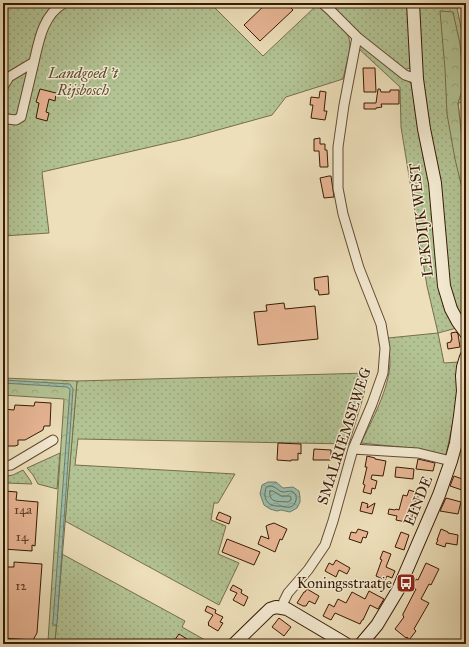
<svg xmlns="http://www.w3.org/2000/svg" width="469" height="647" viewBox="0 0 469 647" font-family="'IM FELL Great Primer',serif">
<defs>
<pattern id="grass-dots" width="8" height="8" patternUnits="userSpaceOnUse"><rect width="8" height="8" fill="#b3c394"/><path d="M2 2h.1M6 6h.1" fill="none" stroke="#9ba77e" stroke-width="1.8" stroke-linecap="round"/></pattern>
<pattern id="forest-crowns" width="20" height="18" patternUnits="userSpaceOnUse"><rect width="20" height="18" fill="#b3c394"/><path d="M2 6a3 3 0 1 1 6 0M12 15a3 3 0 1 1 6 0" fill="none" stroke="#9ba77e"/></pattern>
<pattern id="water-waves" width="16" height="10" patternUnits="userSpaceOnUse"><rect width="16" height="10" fill="#9abdab"/><path d="M0 5q4-4 8 0t8 0" fill="none" stroke="#85a292"/></pattern>
</defs>
<rect width="100%" height="100%" fill="#eddfba"/>
<filter id="stains"><feTurbulence type="fractalNoise" baseFrequency=".005" numOctaves="4"/><feColorMatrix values="0 0 0 0 .2 0 0 0 0 .09 0 0 0 0 .02 0 0 0 .5 -.17"/></filter>
<radialGradient id="worn" r=".72"><stop offset=".6" stop-color="#630" stop-opacity="0"/><stop offset="1" stop-color="#630" stop-opacity=".3"/></radialGradient>
<path fill="url(#grass-dots)" stroke="#766e4c" d="M3,3H210L263,56L317,5L346,31L349,38L350,45L349,53L343,79L286,97L272,115L189,138L42,172L49,233L3,236Z
M338,3H410L412,67L404,70L363,38L334,11Z
M416,3H456L464,42L466,102L458,103L463,147L466,160V310L457,314L450,292L427,126Z
M360,45H362L407,80L415,87L424,143L439,251L458,327L453,329L438,333L444,363L459,362L455,412L446,455L420,449L361,443C372,420 389,389 390,363C390,355 388,346 388,338L438,333L427,286L401,127L400,87L358,48Z
M369,373L362,401L349,444L78,439L75,465L235,474L218,503H214L211,520L226,526L218,554L239,563L219,605L65,521L77,381Z
M60,453L57,489L38,484L33,475L27,468Z
M23,470L30,480L32,484L7,483L6,476L13,475Z
M62,554L185,621L182,627L212,644H59L55,642Z"/>
<path fill="url(#forest-crowns)" stroke="#766e4c" d="M440,11L453,12L460,44L464,85L458,103L463,147L466,160V205L455,159L447,114L445,69Z
M3,378L77,381L55,642L48,641L64,399L3,395Z"/>
<path fill="url(#water-waves)" stroke="#737c68" d="M3,380L70,384L73,389L57,623L55,626L52,624L53,622L70,389L67,387L3,383Z
M268,482H276L283,488L293,487L299,491L300,497V502L297,508L290,512L281,510L277,511L270,509L264,505L260,494L262,485Z"/>
<g fill="none" stroke-linecap="round" stroke-linejoin="round">
<path stroke="#696c58" stroke-width="1" d="M269,486C277,486 277,491 283,492C287,492 290,490 293,492C299,495 296,506 290,507C287,508 283,506 280,506C269,507 262,500 266,488Z
M270,491H273L281,496H290L291,498V500L288,502C280,501 268,504 270,491Z"/>
</g>
<path fill="#e8b695" stroke="#381a04" d="M267,3H286L293,10L260,41L244,25Z
M363,68H375L376,92H364Z
M40,89L56,93L55,101L49,99L46,112L49,113L47,121L36,118L39,103L36,102Z
M378,89H380L381,92H390V90H399V104H381L382,107L376,108V109H364V103H376Z
M320,91L326,92L324,111H327L325,120L311,118L313,105H310L311,97L319,98Z
M320,138V144H325V150H327L328,167H320L319,151H314V139Z
M329,176H331L334,197L324,198L320,178Z
M328,276L329,294L319,295L318,290H315L314,278Z
M284,303L285,309L315,306L318,339L258,345L254,312L267,311L266,305Z
M456,332L458,334L460,347L448,349L447,343L451,342V340H452L451,333Z
M35,402L51,403L50,426H44L43,430L25,440H18V445L15,446H3V409L14,410L15,405L34,406Z
M278,443L301,444V454L298,453V460H291V461L277,460Z
M314,449L331,450V460H313Z
M367,456L375,458V459L386,461L383,476L372,475L371,479L377,481L375,489L372,488L371,494L363,492L365,485L363,484L367,467H365Z
M418,459L435,463L433,471L416,469Z
M396,467L414,469L413,479L395,477Z
M454,476L465,480L462,490L450,486Z
M409,490L419,493L417,501H415L411,523L396,520L397,516L388,514L389,509L395,510L396,509L399,510L403,495L407,496Z
M5,491L17,492L16,500L38,502L35,546L32,545V551L3,549L4,516H3V494H5Z
M446,498L461,502L458,514L440,511Z
M362,502L368,504L367,508L375,503L372,514L360,511Z
M219,512L231,517L229,524L216,519Z
M274,523L287,529L282,540L280,539L275,552L258,544L261,536L269,539L266,526L268,525Z
M358,529L368,532L366,538L363,537L361,543L349,539L351,532L356,533Z
M441,529L448,532V533L458,535L457,545L446,543L445,547L436,544L438,540H437Z
M401,532L409,535L404,550L395,547Z
M227,539L260,552L254,565L222,552Z
M383,551L391,554L386,567L395,571L392,578L387,576L385,580L376,576L381,562L382,560L380,559Z
M336,560L350,568L347,574L339,570L336,577L325,571L329,563L333,565Z
M14,562L42,564L37,633L33,640L3,638V567H14Z
M426,563L439,569L431,585L429,584L421,599L429,603L414,629L416,631L409,640L407,637L406,638L395,629L404,617L403,616V614L416,589L412,587L416,579L418,580Z
M233,585L242,590L241,593L248,597L244,606L233,600L237,593L230,590Z
M307,589L319,596L315,604L309,601L306,606H303L297,603L304,592H305Z
M369,591L384,599L378,609L370,605L363,620H362L360,624L335,613L331,620L323,616L329,604L334,607L338,599L346,603L352,592L365,599Z
M207,606L216,610L215,613L223,617L220,622L223,623L218,631L208,625L209,624L208,623L213,615L205,611Z
M279,618L291,627L284,636L272,627Z
M179,634L195,644H172Z"/>
<g fill="none" stroke-linecap="round" stroke-linejoin="round">
<defs>
<path id="lane" d="M331,11L335,3"/>
<path id="street" d="M322,3L331,11L357,37L405,75L417,79
M3,87L9,77L34,62C39,40 43,15 64,3
M3,116L7,119L16,120L21,117L34,62
M353,449L418,453L451,461
M3,466L11,465L53,440
M282,607L284,601L288,593L308,570L325,545L333,521L353,449L372,404L383,373L385,348L381,324L359,268L343,214L338,188V147L344,105L357,37"/>
<path id="secondary" d="M413,3L417,79L424,129L435,183L444,286L451,309L458,322L466,333
M234,644L270,609L276,607L287,609L346,644
M361,644L377,625L398,590L439,495L451,461L456,443L460,416L463,391L462,376L463,367L466,357"/>
</defs>
<use href="#lane" stroke="#654b32" stroke-width="6"/>
<use href="#street" stroke="#654b32" stroke-width="11"/>
<use href="#secondary" stroke="#381a04" stroke-width="14"/>
<use href="#lane" stroke="#f3ead2" stroke-width="4.5"/>
<use href="#street" stroke="#f3ead2" stroke-width="9"/>
<use href="#secondary" stroke="#f3ead2" stroke-width="12"/>
</g>
<defs>
<symbol id="bus-square" viewBox="-11 -11 22 22"><rect x="-9" y="-9" width="18" height="18" rx="4" fill="#8f2418" stroke="#f3ead2"/><path d="M-5-6H5V4H4V6H2V4H-2V6H-4V4H-5ZM-3.5-4V0h7V-4ZM-3.5 1.2v1.5H-2V1.2ZM2 1.2v1.5H3.5V1.2Z" fill="#fff"/></symbol>
</defs>
<g fill-rule="evenodd">
<use href="#bus-square" x="395" y="572" width="22" height="22"/>
</g>
<g text-anchor="middle" dominant-baseline="central" stroke-width="3" stroke-linejoin="round" paint-order="stroke">
<g font-size="13" fill="#644128">
<text x="23" y="510">14a</text>
<text x="22" y="537">14</text>
<text x="21" y="586">12</text>
</g>
<g font-size="15" font-style="italic" fill="#5d4d2f" stroke="#f3ead2">
<text x="83" y="73">Landgoed 't<tspan x="83" dy="17">Rijsbosch</tspan></text>
</g>
<g font-size="15" fill="#381a04" stroke="#f3ead2">
<text transform="translate(421 220) rotate(-97)">LEKDIJK WEST</text>
<text transform="translate(344 436) rotate(-72)">SMALRIEMSEWEG</text>
<text transform="translate(418 501) rotate(-68)">EINDE</text>
</g>
<g font-size="15" fill="#381a04" stroke="#f3ead2" text-anchor="end">
<text x="392" y="583">Koningsstraatje</text>
</g>
</g>
<rect width="469" height="647" fill="none" stroke="#eddfba" stroke-width="16"/>
<rect x="4" y="4" width="461" height="639" fill="none" stroke="#381a04" stroke-width="2"/>
<rect x="8" y="8" width="453" height="631" fill="none" stroke="#381a04"/>
<rect width="100%" height="100%" filter="url(#stains)"/>
<rect width="100%" height="100%" fill="url(#worn)"/>
</svg>
